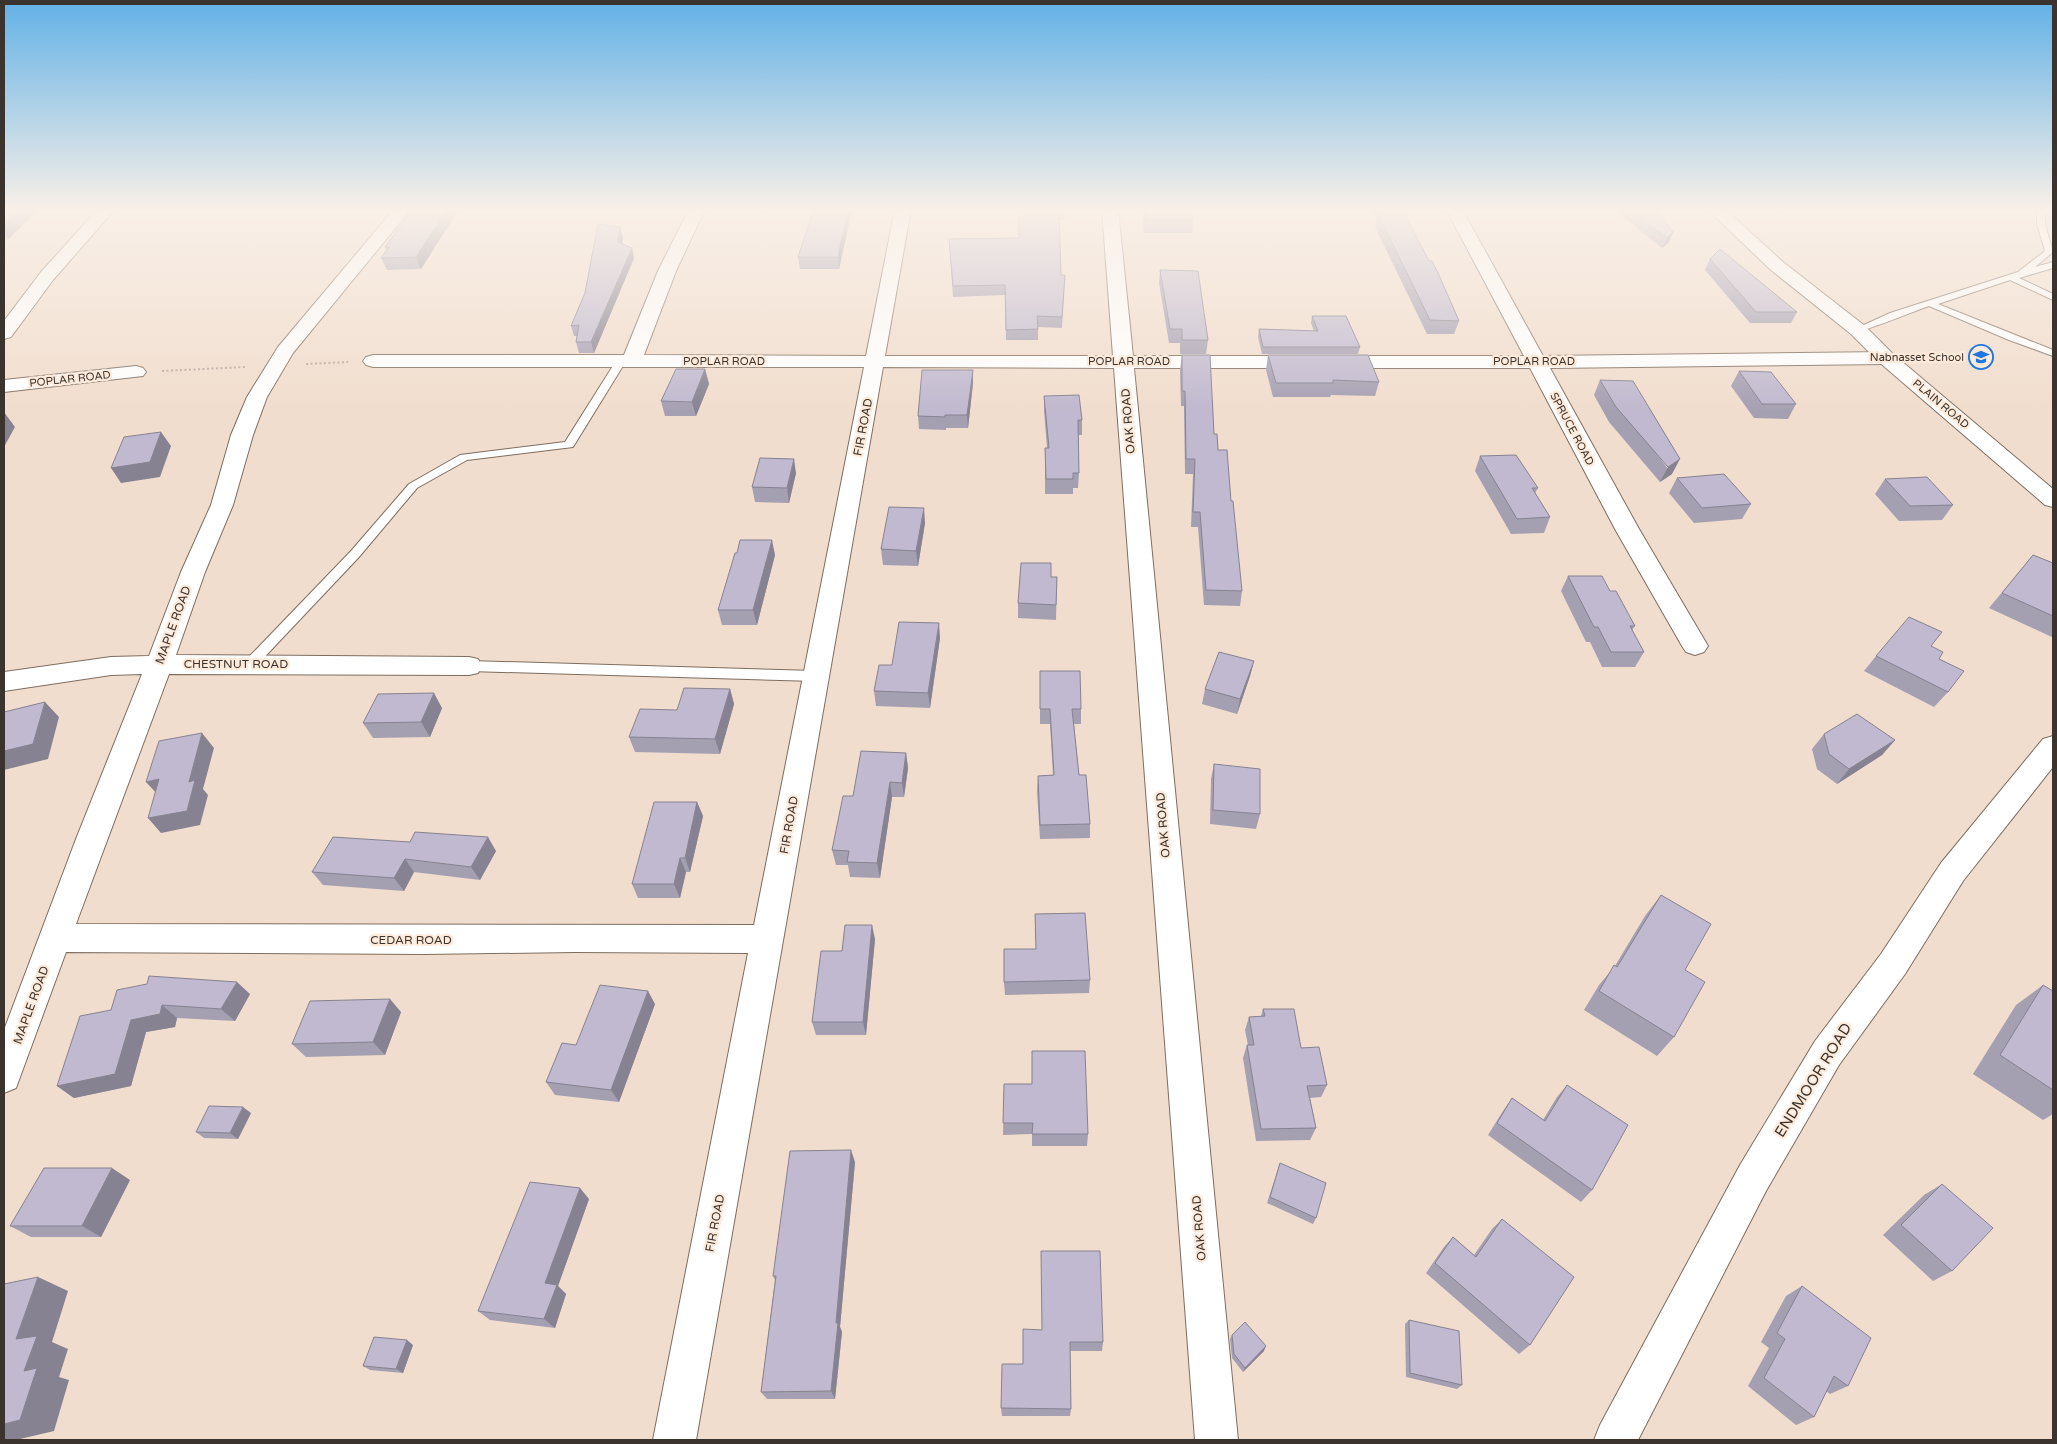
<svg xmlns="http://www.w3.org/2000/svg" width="2057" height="1444" viewBox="0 0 2057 1444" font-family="'Varela Round',sans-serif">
<rect width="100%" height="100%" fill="#f1ddcd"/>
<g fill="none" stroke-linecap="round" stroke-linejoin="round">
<defs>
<path id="service" d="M2037,209H2045V224L2053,252L2035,267L2053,262V268L2019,278L2053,294V300L2010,280L1938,304L2053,350V356L2009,340L1929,306C1917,310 1861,333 1855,332L1853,330L1890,313L2018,272L2045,251L2037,224Z
M621,358L626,361L573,447L467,460L417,488L359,557L256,666H246L244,663L246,660L351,551L409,484L460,455L565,442L616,361Z
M469,661L816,671L821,673L823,676L821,679L816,681L469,671L464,669L462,666L464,663Z"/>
<path id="minor" d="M98,209H115L53,280L11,337L4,339V321L41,272Z
M394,209H411L293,353L267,397L253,435L233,505L205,572L176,655L469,657L478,659L482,666L478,673L469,675L169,674L76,924L754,925L864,367H373L366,365L363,361L366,357L373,355H624L658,271L689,209H705L676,271L644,355L866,356L895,209H911L885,356H1113L1102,209H1118L1133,356H1524L1446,209H1462L1543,356L1886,352L1893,354L1896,358L1893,362L1886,364L1550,368L1639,529L1708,646L1704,652L1695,655L1686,652L1682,646L1615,529L1530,368H1134L1238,1440H1195L1114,368L883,367L696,1440H653L748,953L575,952L424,954L66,952L16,1088L4,1093V1030L76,839L142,674L111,675L4,691V672L111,657L149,656L181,572L211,505L231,435L247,397L278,347Z
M136,366L143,368L146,372L143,376L4,392V380Z
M2053,736V767L1963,881L1905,974L1839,1065L1766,1191L1638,1440H1594L1600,1425L1740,1165L1815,1041L1881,954L1941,863L2043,739Z"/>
<path id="secondary" d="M1707,209H1725L1783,262L1865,326L1893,354L2053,489V507L2045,505L1879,362L1851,334L1771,270Z"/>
</defs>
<use href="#service" stroke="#7e6d5f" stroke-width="2"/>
<use href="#minor" stroke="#7e6d5f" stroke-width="2"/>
<use href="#secondary" stroke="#7e6d5f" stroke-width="2"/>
<path stroke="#b8a89b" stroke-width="2" stroke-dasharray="2 2.5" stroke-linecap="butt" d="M306,364L348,362
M162,371L245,367"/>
<use href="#service" fill="#fff" fill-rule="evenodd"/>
<use href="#minor" fill="#fff" fill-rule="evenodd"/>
<use href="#secondary" fill="#fff" fill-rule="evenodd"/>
</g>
<path fill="#a59fb2" d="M4,209L9,239L4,240Z
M413,209H459L421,269L387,270L381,258L387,250L385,247Z
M819,209H852L839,269H800L798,257Z
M1024,209H1065L1064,220H1059L1061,275H1065L1062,328L1038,327V340H1006L1005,295L953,297L949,239L1019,238L1025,217Z
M1142,209H1191L1193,220L1192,233H1144Z
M1372,209H1402L1459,321L1454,334H1427L1375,227L1377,217H1375Z
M1613,209H1656L1673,232L1669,242L1662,248Z
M623,237L622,244L634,258L594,353H579L576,342L577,336H574L571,326Z
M1710,259L1797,312L1791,323H1750L1705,270Z
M1160,270L1208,340L1206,354H1180V343H1169L1159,283Z
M1312,316L1360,347L1358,354H1262L1258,337L1259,329L1314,331L1311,323Z
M1182,355L1214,434L1231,501L1242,591L1240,606L1204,605L1198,527H1191L1193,474H1185L1184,406H1181L1180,370Z
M1268,355L1379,382L1375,396L1331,395L1330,397H1273L1266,370Z
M705,369L709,384L696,416H665L661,401Z
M973,370V383L968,428H946V430L919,429L918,416Z
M1739,371L1796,404L1788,419L1754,418L1731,386Z
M1600,380L1672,474L1660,482L1609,422L1594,395Z
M1044,396L1082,420V435H1078L1079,473L1078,488H1073V494H1045V448H1047L1044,411Z
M1480,456L1538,488L1535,493L1550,517L1544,533L1511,534L1475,471Z
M796,473L789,503L755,502L752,487Z
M1677,478L1751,504L1742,519L1694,523L1669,493Z
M1885,479L1953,505L1942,520L1899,521L1875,494Z
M925,523L918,566L883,565L881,549Z
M775,555L757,625H722L718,610Z
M2033,555L2053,563V636L2052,637L1989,608Z
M1568,576L1610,591L1635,626L1632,630L1644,652L1635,667H1602L1590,642H1586L1561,591Z
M1057,577L1056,620L1018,618V603Z
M940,638L930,708L876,706L874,691L892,665Z
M1931,646L1939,659L1948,692L1934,707L1864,671L1876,656Z
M1254,661L1250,676L1237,714L1202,704L1205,689Z
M1040,671L1081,709V724H1074L1079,775L1090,824V838L1040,839L1037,791L1038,776L1053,775L1050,724H1040Z
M730,689L734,704L720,754L635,752L629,737L677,710Z
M442,708L430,737L373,738L363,723Z
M1824,734L1895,740L1882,755L1837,784L1817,769L1812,749Z
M906,753L908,768L904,797H892L880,878L850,877L848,865H836L832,850L853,796Z
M1214,764L1260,814L1256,829L1210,824L1211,779Z
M697,802L703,816L690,872H686L680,898H638L632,884Z
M333,837L496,851L480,880L414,872L404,891L323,885L312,872Z
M1661,895L1685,970L1674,1037L1657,1056L1584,1010L1599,985L1615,966L1645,916Z
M1035,914L1090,980L1089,993L1005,995L1004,982L1036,949Z
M875,939L866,1035H816L812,1022L842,951Z
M2043,985L2053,991V1114L2043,1120L1973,1074L2016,1005Z
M250,994L235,1021L177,1018L175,1027L146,1032L131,1086L74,1098L57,1086L111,1010Z
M655,1004L619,1102L555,1095L546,1082Z
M1263,1009L1301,1048L1327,1085L1321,1097L1310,1098L1316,1128L1310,1140L1256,1141L1243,1058L1247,1045H1248L1245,1030L1249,1017L1261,1016Z
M401,1012L385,1055L306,1057L292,1044Z
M1004,1084L1088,1134L1087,1146H1032V1134L1003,1135Z
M1567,1085L1592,1190L1581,1202L1488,1135L1503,1111L1512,1098L1543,1120L1557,1097Z
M251,1113L238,1139L204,1138L196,1132Z
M855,1162L840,1327L842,1332L835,1399H767L761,1392L775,1280L773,1276Z
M1280,1163L1316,1218L1313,1224L1267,1203Z
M130,1180L101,1237H31L10,1226Z
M1942,1184L1952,1271L1933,1281L1883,1235L1924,1195Z
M589,1199L558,1286L566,1294L555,1328L490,1320L478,1311Z
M1502,1219L1530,1345L1519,1354L1426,1273L1444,1247L1453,1237L1474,1255L1492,1229Z
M1802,1286L1848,1386L1830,1394L1826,1391L1814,1417L1796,1425L1748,1386L1769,1348L1761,1342L1786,1296Z
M1409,1320L1462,1385L1457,1389L1406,1377L1405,1324Z
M1023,1329L1103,1342L1102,1351H1070L1071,1409L1070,1416H1002L1001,1408L1023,1364Z
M1232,1335L1264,1351L1243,1372L1232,1358L1230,1339Z
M413,1345L403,1373L370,1370L363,1366Z"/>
<path fill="#868291" d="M20,209H38L9,239L4,231V226Z
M447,209H459L421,269L416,257Z
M848,209H852L839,269L838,257Z
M620,227L623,237L621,253L618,242Z
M1673,232L1669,242L1662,248L1667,238Z
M632,248L634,258L594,353L591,342Z
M705,369L709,384L696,416L692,402Z
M973,370V383L968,428L967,415Z
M4,412L15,427L4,447Z
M161,432L171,446L160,477L121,483L111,468Z
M794,459L796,473L789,503L787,488Z
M1680,459L1672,474L1660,482L1668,467Z
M924,508L925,523L918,566L916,551Z
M772,540L775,555L757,625L753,610Z
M939,623L940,638L930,708L928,693Z
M1254,661L1250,676L1237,714L1240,699Z
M730,689L734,704L720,754L715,739Z
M434,693L442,708L430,737L421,722Z
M45,702L59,717L48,759L4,770V751Z
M202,733L214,748L203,789L208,795L200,825L161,833L148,818L189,782Z
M1895,740L1882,755L1837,784L1849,769Z
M906,753L908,768L904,797L902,783Z
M159,779V796L146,782Z
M890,782L892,797L880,878L877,863Z
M697,802L703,816L690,872L685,858Z
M488,837L496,851L480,880L471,867Z
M680,858L686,872L680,898L674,884Z
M405,859L414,872L404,891L394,878Z
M872,925L875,939L866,1035L863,1022Z
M237,982L250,994L235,1021L221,1009Z
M648,991L655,1004L619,1102L611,1090Z
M390,999L401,1012L385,1055L373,1042Z
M162,1005L177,1018L175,1027L146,1032L131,1086L74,1098L57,1086L131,1020Z
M243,1107L251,1113L238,1139L230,1133Z
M851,1150L855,1162L840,1327L842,1332L835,1399L831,1391L836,1323Z
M112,1168L130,1180L101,1237L82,1226Z
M580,1188L589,1199L558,1286L566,1294L555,1328L544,1319L545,1283Z
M38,1277L68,1291L52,1342L68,1349L59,1377L69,1380L54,1431L20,1439L19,1440H4V1424L24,1371L16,1339Z
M407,1340L413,1345L403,1373L396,1369Z
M1266,1346L1264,1351L1243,1372L1245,1368Z"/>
<path fill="#c0b9cf" stroke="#868291" d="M4,209H20L4,226Z
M413,209H447L416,257L381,258L389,247H385Z
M819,209H848L838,257H798L813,211H818Z
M1025,209H1065V210H1059L1061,275H1065L1062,317L1037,316L1038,329L1006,330L1005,285L953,286L949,239L1019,238V217H1026Z
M1144,209H1191L1193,220H1145Z
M1388,209H1402L1429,261H1432L1438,273L1459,321L1430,320L1378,214Z
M1630,209H1656L1673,232L1667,238Z
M598,224L620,227L618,242L632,248L591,342H576L579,325L571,326L585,293Z
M1720,249L1797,312H1756L1710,259Z
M1160,270L1198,271L1208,340H1182V329H1170Z
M1312,316H1346L1360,347H1263L1259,329L1318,331Z
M1182,355H1210L1214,434H1217L1218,450H1227L1231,501H1233L1242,591L1206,590L1200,512H1193L1195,459H1186L1185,391H1182Z
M1268,355H1368L1379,382L1333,380V383H1276Z
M676,369H705L692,402L661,401Z
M922,370H973L967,415H945V417L918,416Z
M1739,371L1771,372L1796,404H1762Z
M1600,380L1633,381L1680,459L1668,467L1616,407Z
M1079,395L1082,420H1078L1079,473H1073V479H1046L1045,448H1049L1044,396Z
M161,432L150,462L111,468L124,437Z
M1516,455L1538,488H1532L1550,517L1517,519L1480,456Z
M760,458L794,459L787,488L752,487Z
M1724,474L1751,504L1702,508L1677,478Z
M1927,477L1953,505L1910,506L1885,479Z
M889,507L924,508L916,551L881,549Z
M740,540H772L753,610H718L735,553H737Z
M2033,555L2053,563V616L2002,593Z
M1021,563H1051V577H1057L1056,605L1018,603Z
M1568,576H1602L1610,591H1616L1635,626H1630L1644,652H1611L1598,627H1594Z
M1909,617L1942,632L1931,646L1943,652L1939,659L1964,671L1948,692L1876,656Z
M899,622L939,623L928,693L874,691L879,665H892Z
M1219,652L1254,661L1240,699L1205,689Z
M1040,671H1080L1081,709H1072L1079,775H1086L1090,824L1040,825L1038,776L1054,775L1050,709H1040Z
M684,688L730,689L715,739L629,737L640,709L677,710Z
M434,693L421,722L363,723L378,694Z
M45,702L33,744L4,751V712Z
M1857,714L1895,740L1849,769L1829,754L1824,734Z
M202,733L189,782L195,780L187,811L148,818L159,779L146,782L159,741Z
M861,751L906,753L902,783L890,782L877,863L847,862L849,851L832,850L843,796H853Z
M1214,764L1260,769V814L1213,810Z
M654,802H697L685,858H680L674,884H632Z
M415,832L488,837L471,867L405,859L394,878L312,872L333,837L410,842Z
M1661,895L1711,924L1685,970L1705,982L1674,1037L1599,991L1614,965L1617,967Z
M1085,913L1090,980L1004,982V949H1036L1035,914Z
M845,925H872L863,1022H812L821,951H842Z
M149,976L237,982L221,1009L162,1005L160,1014L131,1020L115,1074L57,1086L80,1016L111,1010L117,990L147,984Z
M600,985L648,991L611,1090L546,1082L562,1043L576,1045Z
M2043,985L2053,991V1090L2000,1055Z
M390,999L373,1042L292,1044L310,1001Z
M1263,1009H1294L1301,1048L1319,1047L1327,1085L1307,1086L1316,1128L1261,1129L1247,1045H1254L1249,1017L1265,1016Z
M1032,1051H1085L1088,1134H1032L1033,1123H1003L1004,1084H1032Z
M1567,1085L1628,1125L1592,1190L1497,1123L1512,1098L1545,1121Z
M209,1106L243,1107L230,1133L196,1132Z
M851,1150L836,1323H838L831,1391L761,1392L776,1276H773L790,1151Z
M1280,1163L1326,1183L1316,1218L1270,1197Z
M44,1168H112L82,1226H10Z
M530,1182L580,1188L545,1283L557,1285L544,1319L478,1311Z
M1942,1184L1993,1228L1952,1271L1901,1225Z
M1502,1219L1574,1277L1530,1345L1435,1263L1453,1237L1476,1257Z
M1041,1251H1100L1103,1342H1070L1071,1409L1001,1408L1002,1364H1023V1329L1042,1330Z
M38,1277L16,1339L37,1336L24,1371L37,1368L20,1420L4,1424V1284Z
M1802,1286L1871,1338L1848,1386L1834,1376L1814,1417L1764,1378L1785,1339L1777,1333Z
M1409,1320L1459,1331L1462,1385L1410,1373Z
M1245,1322L1266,1346L1245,1368L1234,1354L1232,1335Z
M374,1337L407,1340L396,1369L363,1366Z"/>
<linearGradient id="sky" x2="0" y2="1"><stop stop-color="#62b1e6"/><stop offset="0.51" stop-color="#f9f0e8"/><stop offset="1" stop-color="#f9f0e8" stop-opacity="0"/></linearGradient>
<rect width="2057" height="412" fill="url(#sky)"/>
<defs>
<symbol id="school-ring" viewBox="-11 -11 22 22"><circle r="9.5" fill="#feeada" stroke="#2077e1" stroke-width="1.5"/><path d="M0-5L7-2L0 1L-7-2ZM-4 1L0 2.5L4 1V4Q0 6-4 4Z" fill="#2077e1"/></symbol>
</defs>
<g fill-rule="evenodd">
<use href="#school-ring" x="1967" y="343" width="28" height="28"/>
</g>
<g text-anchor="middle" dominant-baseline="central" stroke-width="4.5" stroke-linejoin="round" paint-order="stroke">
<g font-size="11" fill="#3b342e" stroke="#feeada" text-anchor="end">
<text x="1964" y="357">Nabnasset School</text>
</g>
<g font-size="11" fill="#3b342e" stroke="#feeada">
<text x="724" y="361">POPLAR ROAD</text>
<text x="1129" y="361">POPLAR ROAD</text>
<text x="1534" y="361">POPLAR ROAD</text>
<text transform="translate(70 379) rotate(-6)">POPLAR ROAD</text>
<text transform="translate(1941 404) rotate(40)">PLAIN ROAD</text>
<text transform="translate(1572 429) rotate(62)">SPRUCE ROAD</text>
</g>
<g font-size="12" fill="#3b342e" stroke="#feeada">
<text transform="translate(1128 421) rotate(-95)">OAK ROAD</text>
<text transform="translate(863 427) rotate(-79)">FIR ROAD</text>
<text transform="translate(173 625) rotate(-70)">MAPLE ROAD</text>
<text x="236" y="664">CHESTNUT ROAD</text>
<text transform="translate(789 825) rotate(-80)">FIR ROAD</text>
<text transform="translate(1163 825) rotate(-95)">OAK ROAD</text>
<text x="411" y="940">CEDAR ROAD</text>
<text transform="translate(31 1005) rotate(-70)">MAPLE ROAD</text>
<text transform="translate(715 1223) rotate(-79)">FIR ROAD</text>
<text transform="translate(1199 1228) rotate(-95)">OAK ROAD</text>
</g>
<g font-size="15" fill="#3b342e" stroke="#feeada">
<text transform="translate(1813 1080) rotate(-58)">ENDMOOR ROAD</text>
</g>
</g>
<rect width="2057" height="1444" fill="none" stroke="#3b342e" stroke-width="10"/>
</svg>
